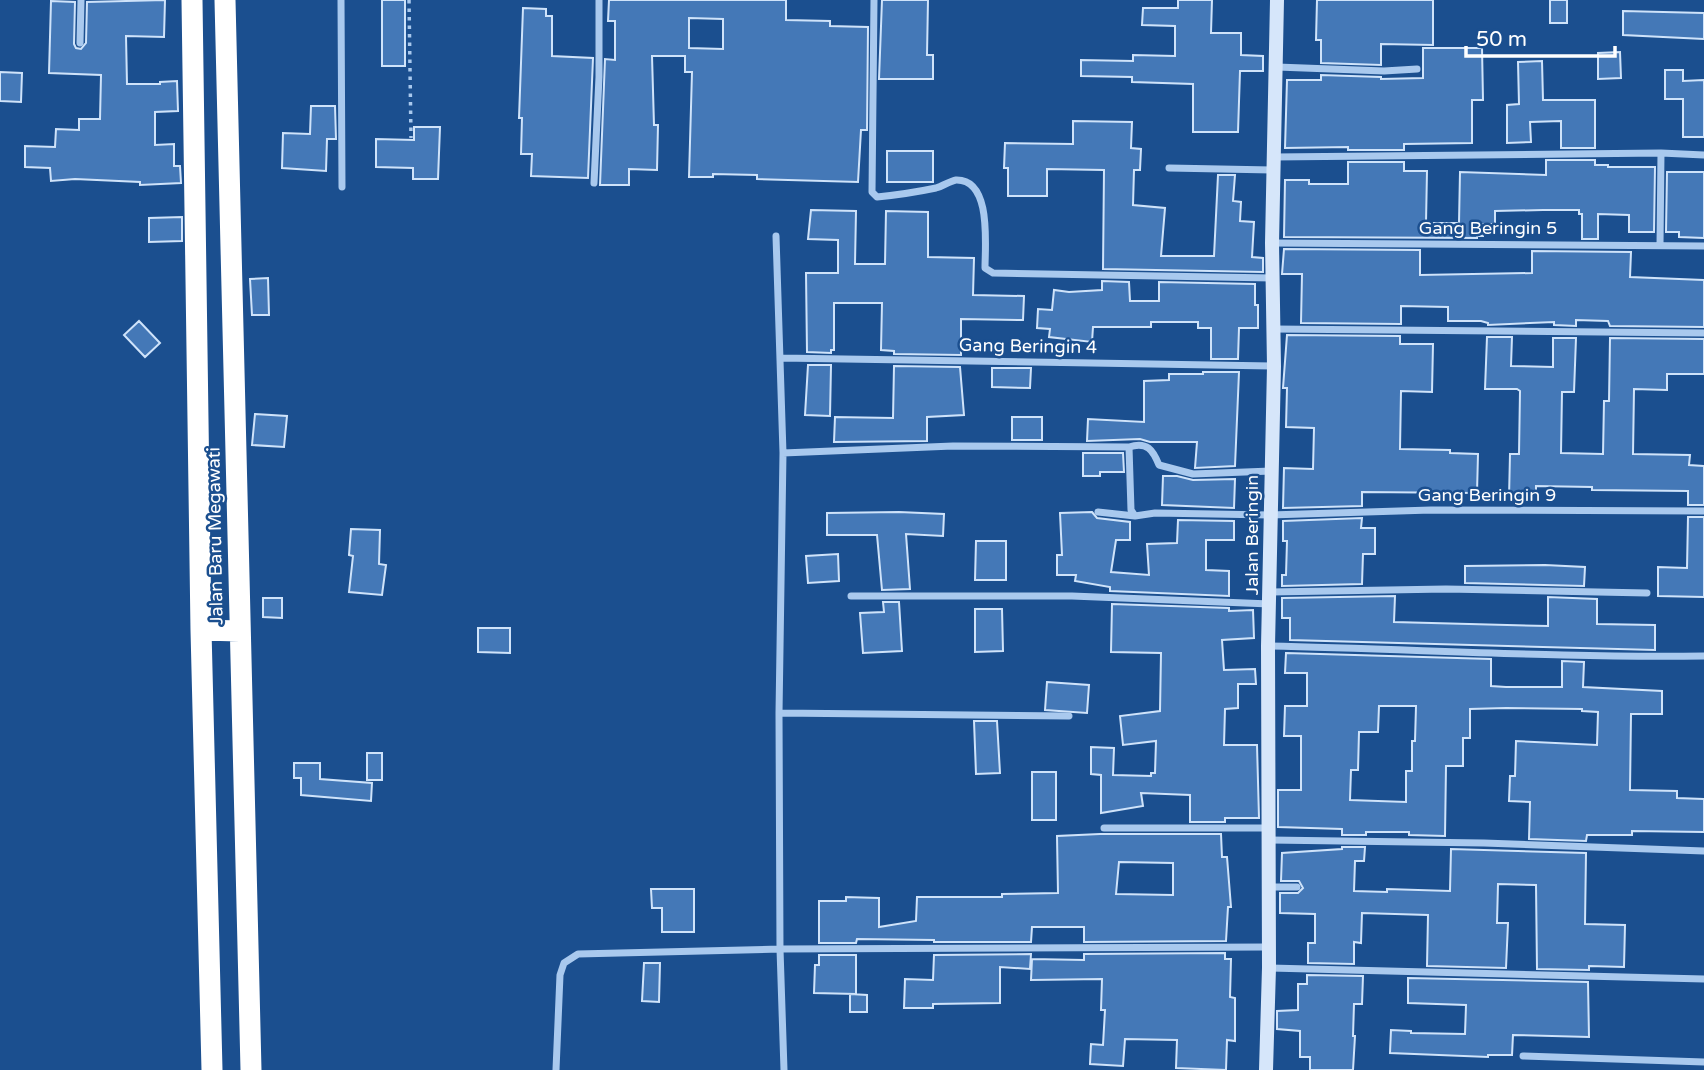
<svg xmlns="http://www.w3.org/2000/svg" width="1704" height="1070" viewBox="0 0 1704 1070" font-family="'Varela Round',sans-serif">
<rect width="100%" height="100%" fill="#1b4f8f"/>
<path fill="#4478b7" stroke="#cfe3fa" stroke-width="2" fill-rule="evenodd" d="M165,0L164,37L126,36L127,84H160V82L177,81L178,111L155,112V145L174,144V166H180L181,183L140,185V182L75,179L51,181L50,168L25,167V146L55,147L56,129L79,130V119H100L101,75L49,73L51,1L75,2L74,44L76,48L81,49L86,43L87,2Z
M382,0H405V66H382Z
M609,0H786V20L830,21V26L868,27L867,130H861L858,182L757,179V175L713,174V177H689L692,72H685V56H652L654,125H658L657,170L629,169V185H600L605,59L615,60V21H608ZM689,18L723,19V49L689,48Z
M882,0H928L927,55H933V79H879Z
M1178,0H1212L1211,33H1241V55L1263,56V71H1240L1238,132H1193V84L1132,82V77L1081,76V60L1133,61V55L1175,56V26L1142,25L1143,8H1178Z
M1317,0H1433V45L1381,44V65L1321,63V40H1316Z
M1550,0H1567V23H1550Z
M523,8L546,9V16H552V56L593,58L588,178L531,176L532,154H521L522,118H519Z
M1623,11L1704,13V39L1623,35Z
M1423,48H1482L1483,100H1472V143L1404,144V150H1348V147L1285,148L1287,80H1321V75L1381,77V79L1423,78Z
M1620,52L1621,78L1598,79V53Z
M1542,61L1543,100H1595V148H1561V121L1530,122L1531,142L1507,143V105L1519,104L1518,62Z
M1665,70H1683V81L1704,80V137H1683V99H1665Z
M0,72L22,73L21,102L0,101Z
M311,106H335L336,139H327L326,171L282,168L283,133L310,134Z
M1073,121L1132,122L1131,148L1141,149L1140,170H1134L1133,205L1165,208L1161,256H1214L1218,175H1235L1233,201L1241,202L1240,221L1254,222L1252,257L1263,258V272L1103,269L1104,170L1047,169V196H1008V168H1004L1005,143L1073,144Z
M414,127H440L438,179H413V168L376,167V139L414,140Z
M887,151H933V182H887Z
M1546,160H1595V165H1608V167H1655L1654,232H1629V215L1598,214V239H1582V214H1579V210H1543L1495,211V224H1483V236H1477V238L1284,237L1285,180H1309V184H1348V162H1404V171H1427L1426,223H1459L1460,172L1546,175Z
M1667,172H1704V238L1679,237V232H1666Z
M811,210L856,211L855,264H885L886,211L928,212V257L974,258L973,295L1024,296L1023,320L961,319V355L894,354V351L881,350L882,303H834V350H831V353L807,352L806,273H838V240L808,239Z
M182,217V241L149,242V218Z
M1284,249L1420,250V275L1532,273V251L1631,252L1630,277L1704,280V327L1610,326L1608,321L1576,320V326L1554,325V322L1488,325V323L1481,321H1448V307L1401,306V324L1301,323L1302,274H1282Z
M268,278L269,315H252L250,279Z
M1102,281L1129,282L1130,301H1159V282L1255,284V305H1258V328H1239L1238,359H1211V328H1198V322H1151V327H1093L1092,342L1049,337L1050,329L1037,328L1038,309L1052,310L1054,290L1069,292L1102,290Z
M139,321L160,343L145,357L124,335Z
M1287,335L1400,336V344H1433L1432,392L1401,391L1400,449L1450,450V453L1478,454L1477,493L1362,492V506L1283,508L1284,468L1313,469L1314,428L1286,427L1287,388H1283Z
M1487,337H1512L1511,366L1553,367V338H1576L1574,392H1562L1561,453L1603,454L1604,401H1609L1610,338L1704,339V374H1667V390L1634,389L1633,454L1690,455L1689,465L1704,466V505H1688V491L1592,490V487L1536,486V498H1509L1510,454H1519L1520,391L1517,389H1485Z
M808,365H831L830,416L805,415Z
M894,366L960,367L964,415L927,417V441L834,442L835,417L893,418Z
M992,368H1031L1030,388L992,387Z
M1203,372H1239L1235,466L1195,468L1197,442H1150L1140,439L1087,441L1088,419L1144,422V381L1169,380V374H1203Z
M255,414L287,416L284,447L252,445Z
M1012,417H1042V440H1012Z
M1083,453H1123L1124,472H1100V476H1083Z
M1163,476H1177L1193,480L1235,479L1234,508L1162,505Z
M899,512L944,514L943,536L906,534L910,589L882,590L877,535H827V513Z
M1092,512L1097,518L1130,522V540H1116L1111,572L1149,575L1147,544L1177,543L1178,520L1234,521V540H1206V570L1229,571V596L1110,591V587L1075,581L1076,575H1057V555H1062L1060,513Z
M1688,517H1704V597L1658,596V567L1687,568Z
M1362,518L1361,528H1375V554H1363L1362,584L1282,586V575H1286L1287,541H1283V521Z
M351,529L380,530L379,564L386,565L382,595L349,592L353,556L349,555Z
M976,541H1006V580H975Z
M838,554L839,581L808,583L806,556Z
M1545,565L1585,567L1584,586L1465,583V566Z
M1395,596L1394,622L1548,626V597L1597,599V624L1655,625V650L1290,640V618H1282V598Z
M263,598H282V618L263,617Z
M883,602H899L902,651L863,653L860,613L884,612Z
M1112,604L1229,608V611L1253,610L1254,638L1222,640L1224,670L1255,669L1256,684H1238V708L1225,709L1224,745H1257L1259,818H1225V822H1190V795L1141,793L1143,806L1101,813V775L1091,774V747L1114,748L1113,775L1151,776V773H1155L1156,741L1123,745L1120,716L1160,711L1161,653L1111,652Z
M975,609H1002L1003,651L975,652Z
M478,628H510V653L478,652Z
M1286,653L1491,659V686L1506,687H1562V661L1584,662L1583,687L1662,691V714H1631L1630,790L1677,791V798L1704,799V832L1632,831V835H1587L1586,841L1529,839L1530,802L1509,801L1510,776H1515L1516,741L1597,745L1598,712L1582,711V709L1506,708L1470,709V738H1463V766H1446L1445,836L1409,835V832H1366V835H1342V829L1278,827V790H1301V736H1284L1285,706H1307V673H1285ZM1379,706H1416L1415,741H1412V771H1406V802L1350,800L1351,770H1358L1359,732H1378Z
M1047,682L1089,685L1087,713L1045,710Z
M974,721H997L1000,773L976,774Z
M367,753H382V780H367Z
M294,763H320V779L372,783L371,801L301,795V778H294Z
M1032,772H1056V820H1032Z
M1100,834H1221L1222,857H1227L1231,907H1228L1226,941L1084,942V927H1032L1031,942H934V940L857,939L856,943H819V901H846V897L879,898V927L916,921L917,897H1002V894L1058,893L1057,836ZM1119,862L1173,863V895L1116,894Z
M1342,847H1365L1364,861H1355L1354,891L1387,892V889L1450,891L1451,849L1586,853L1585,924L1625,925L1624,967L1589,966V970L1537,969L1536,885L1498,884L1497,923H1508L1506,968L1427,966L1428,915L1362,913L1361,943L1354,942V964L1308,963V943H1315V914L1280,913V893H1298L1303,888L1299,881H1281L1282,853L1342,849Z
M651,889H694V932H662V908H652Z
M1225,953V959H1231L1230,997L1235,998V1041L1227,1040L1226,1070L1176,1068L1177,1040L1125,1039L1123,1066L1090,1064L1091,1044L1103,1045L1105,1010H1101L1102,979L1031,980L1032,959L1084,960V954Z
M1031,954L1030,969L1000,967V1003L933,1004V1008H904L905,979L933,980L934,955Z
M819,955H856V994L814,993L815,965H819Z
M644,963H660L659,1002L642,1001Z
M1307,975L1363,976L1362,1004H1354L1353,1036H1355L1353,1070H1310V1057H1300V1031L1277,1029V1011L1298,1010V984H1307Z
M1408,978L1588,982L1589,1037L1513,1035L1512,1055H1488V1057L1390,1053L1391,1030L1411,1031V1033L1465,1034L1466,1005L1408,1003Z
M850,994L867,995V1012H850Z"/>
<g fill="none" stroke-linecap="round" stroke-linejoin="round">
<path stroke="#a9c9ee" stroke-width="3.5" stroke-dasharray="3.5 5" stroke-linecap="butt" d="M409,0L411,138"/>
<path stroke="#a9c9ee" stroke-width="7" d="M341,0L342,187
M874,0L872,192L877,197C897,195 917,192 936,188C943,186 950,181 956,180C992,179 985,245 985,268L993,273L1272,278
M80,43L81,0
M1277,67L1384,71L1417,69
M1274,157L1661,153L1704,155
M1169,168L1273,170
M594,183L599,77V0
M776,236L783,453L779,713L780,949L784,1070
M1273,243L1704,246
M1660,245L1661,153
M1274,329L1704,333
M781,358L1274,366
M1129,447C1147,441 1153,450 1159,465L1193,474L1271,471
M783,453L953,446L1129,447L1131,510L1135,516L1155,513L1270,515L1431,510L1704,511
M1098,512L1135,516
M1271,592L1446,589L1647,593
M851,596H1072L1270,604
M1268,646C1414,649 1559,658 1704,656
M779,713L1069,716
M1104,828H1267
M1269,840L1484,843L1704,851
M1268,887H1297
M1269,968L1704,979
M1523,1056L1704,1062
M556,1070L560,975L564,963L578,954L780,949L1267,947"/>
<path stroke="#d6e6fa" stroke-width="14" d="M1266,1070L1269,968L1268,646L1274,366L1272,243L1277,0"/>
<path stroke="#fff" stroke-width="21" d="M192,0L201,630L212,1070
M225,0L251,1070
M201,630L240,631"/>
</g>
<g text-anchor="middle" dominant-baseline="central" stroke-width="5" stroke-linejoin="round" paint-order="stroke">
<g font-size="18" fill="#fff" stroke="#1b4f8f">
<text x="1488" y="228">Gang Beringin 5</text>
<text transform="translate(1028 346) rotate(1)">Gang Beringin 4</text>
<text x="1487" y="495">Gang Beringin 9</text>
<text transform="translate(1252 535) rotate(-90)">Jalan Beringin</text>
<text transform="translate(215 536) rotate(-91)">Jalan Baru Megawati</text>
</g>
</g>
<path d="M1466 46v10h149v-10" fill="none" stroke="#ffffff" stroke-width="3.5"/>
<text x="1476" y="46" font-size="21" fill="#ffffff" stroke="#1b4f8f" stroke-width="5" paint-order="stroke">50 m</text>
</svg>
